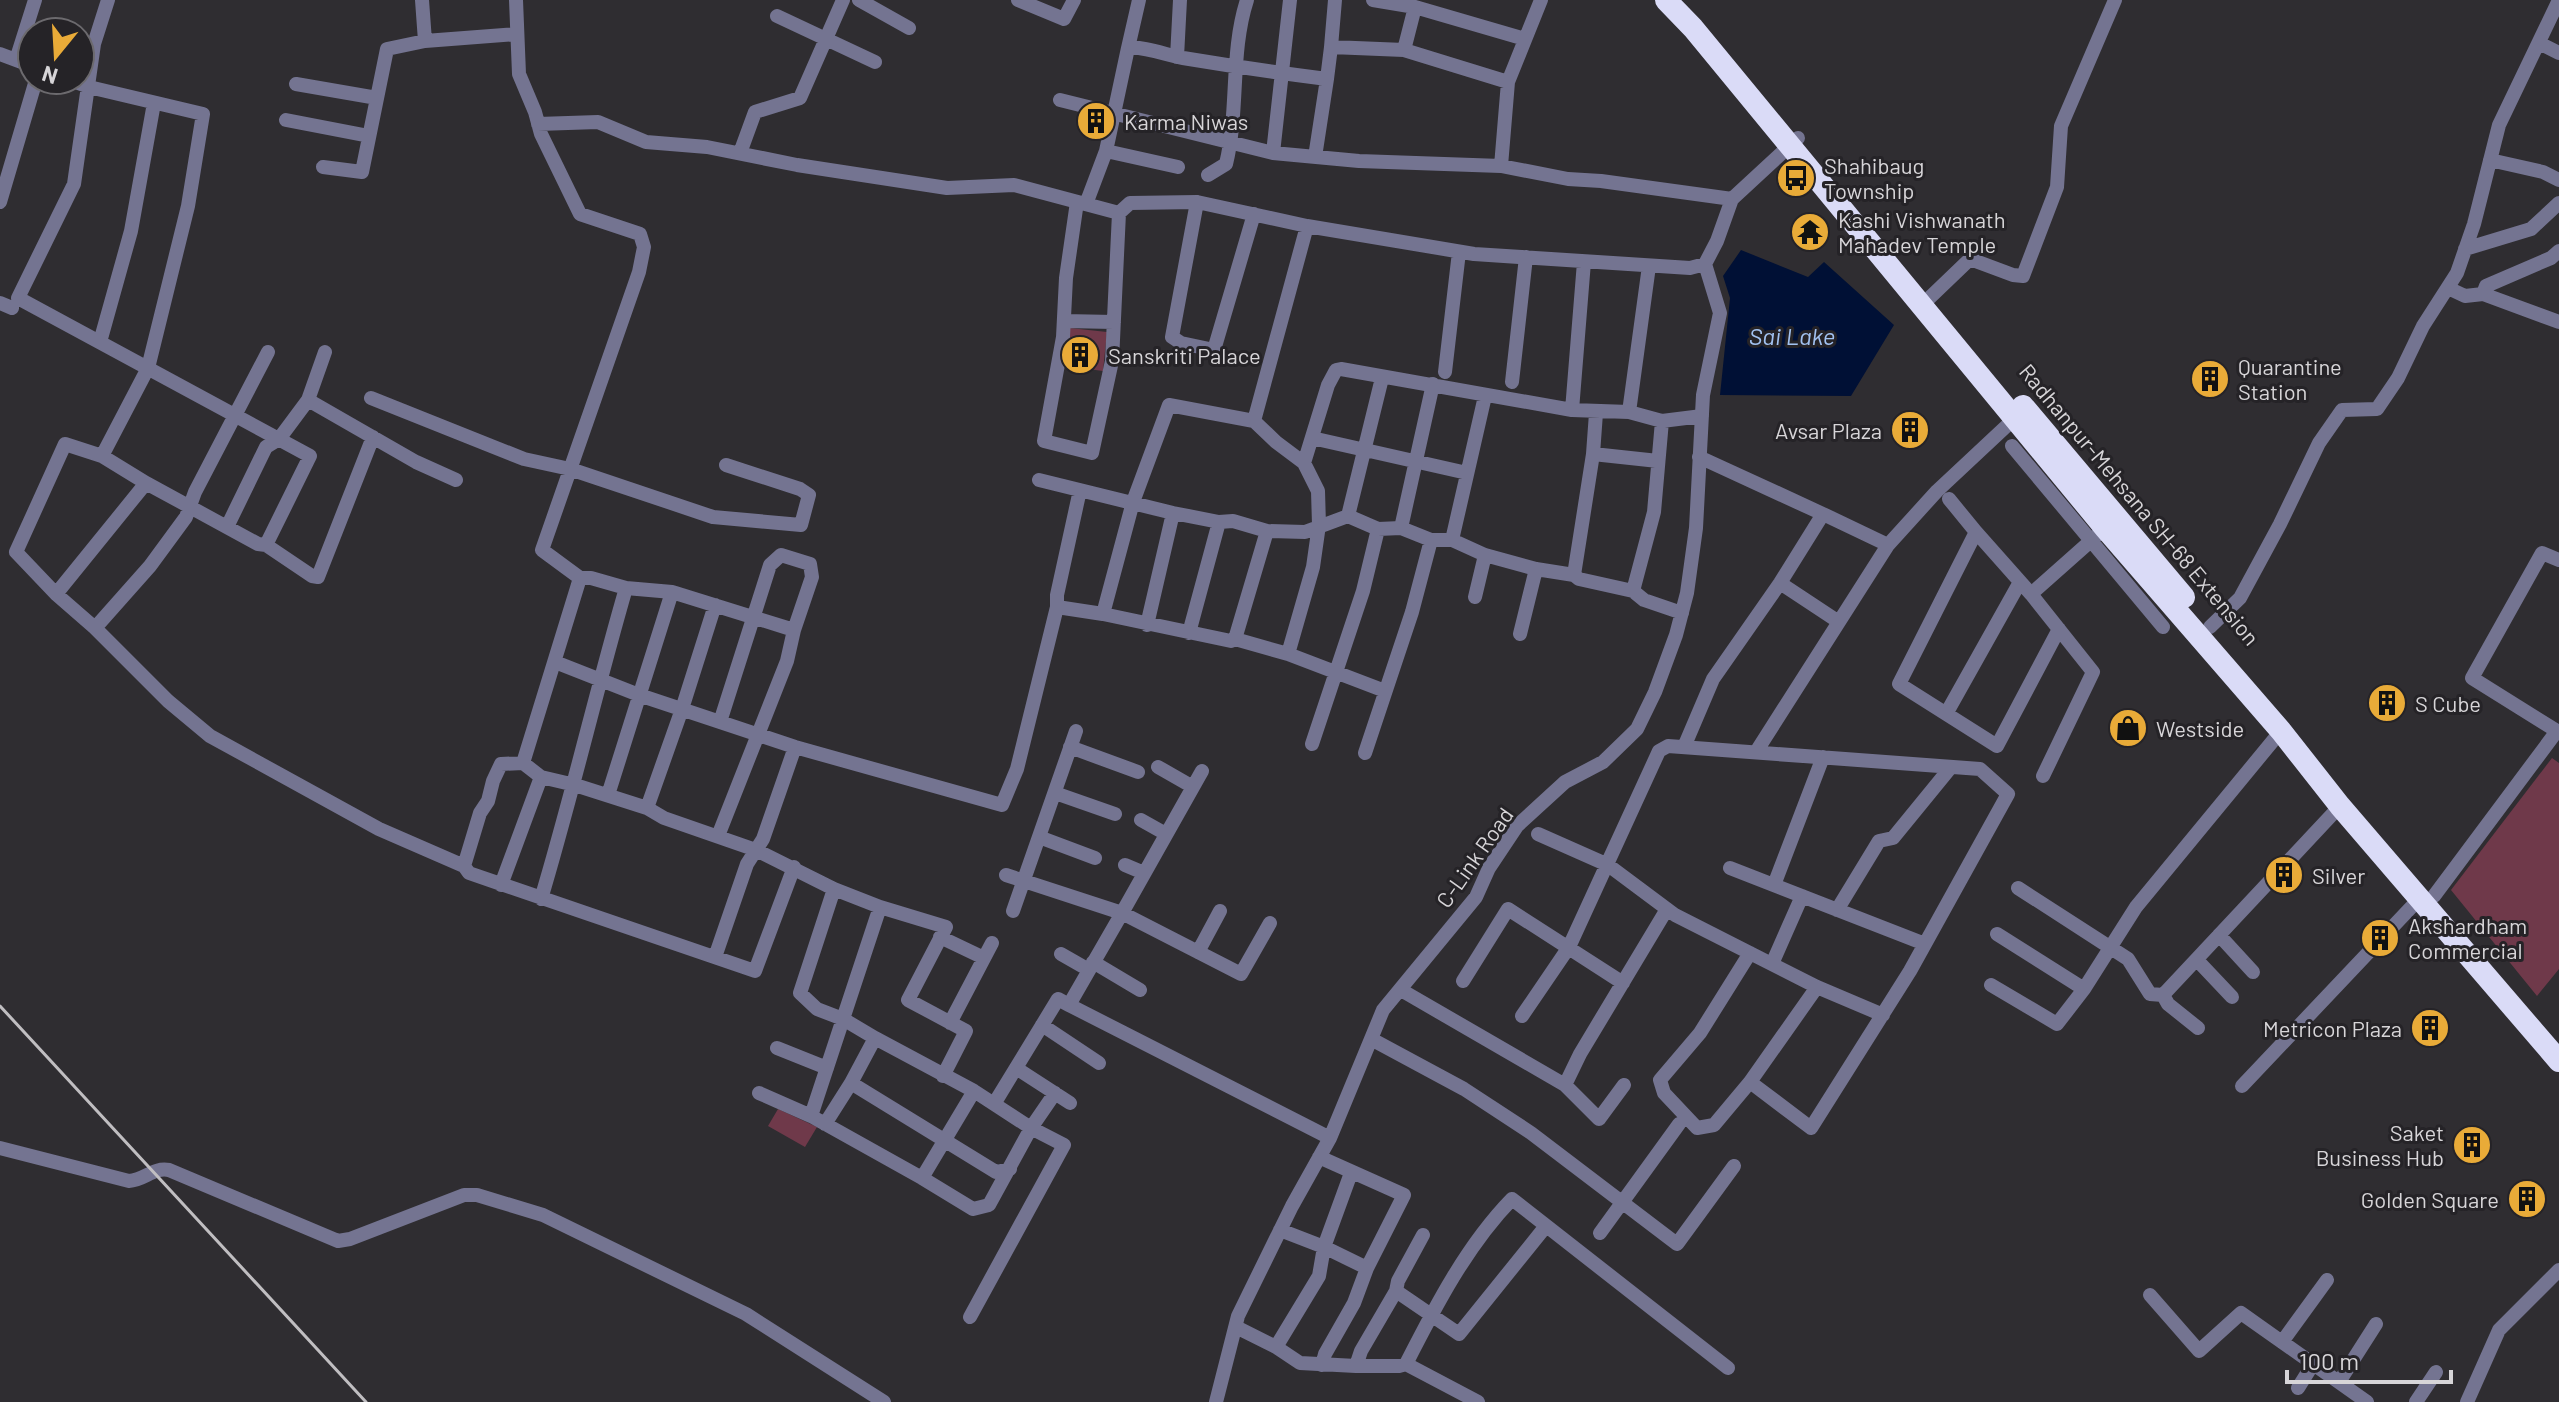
<svg xmlns="http://www.w3.org/2000/svg" width="2559" height="1402" viewBox="0 0 2559 1402" font-family="Barlow,sans-serif">
<rect width="100%" height="100%" fill="#2f2d31"/>
<path fill="#6f394a" d="M1070,328L1107,332L1103,371L1065,366Z
M2552,758L2559,763V969L2537,996L2451,890Z
M778,1109L817,1127L805,1147L768,1126Z"/>
<path fill="#001035" d="M1741,250L1808,277L1824,262L1894,325L1851,396L1720,395L1730,298L1723,276Z"/>
<g fill="none" stroke-linecap="round" stroke-linejoin="round">
<path stroke="#747491" stroke-width="14" d="M108,0L94,44L74,184L18,298L310,456L266,545
M422,0L425,41
M516,0L519,74L535,112L541,134L580,214L640,234L644,247L639,272L542,550L580,578H591L626,588L672,592L794,630
M859,0L909,28
M1018,0L1064,19L1074,0
M1335,0L1331,47L1404,50
M1373,0L1415,7L1525,39
M1415,7L1404,50L1508,82L1541,0
M777,16L875,62
M2539,43L2559,53
M1128,48L1139,0
M0,54L32,66
M1177,57L1180,0
M16,60L35,0
M1327,79L1331,47
M70,80L89,87L203,114L188,206L148,368L102,456
M296,84L377,98
M1060,100L1273,153L1359,161L1501,166L1568,179L1601,181L1732,199
M286,120L369,136
M538,124L598,122L646,142L707,147L797,165L947,188L1014,185L1119,213L1130,203L1197,202L1307,226L1474,254L1690,268L1705,264
M1106,151L1178,167
M740,153L755,112L800,98L843,0
M1273,153L1290,0
M2490,160L2543,172L2559,180
M1501,166L1508,82
M323,167L362,172L387,49L425,41L517,34
M1208,175L1226,164C1239,111 1230,52 1247,0
M0,202L36,80
M1077,202L1066,278L1063,337L1044,441L1092,453L1112,361L1119,213
M1197,202L1172,337L1181,343L1214,350L1254,214
M1086,204L1106,151L1128,48C1145,46 1166,55 1183,58C1231,66 1279,73 1327,79L1315,157
M2465,249L2531,229L2559,203
M2448,288L2465,296L2483,294L2559,322
M2483,294L2486,286L2551,258L2559,251
M0,303L12,308
M1921,306L1970,259L2013,275L2023,276L2057,187L2061,126L2115,0
M1064,321L1114,322
M100,342L131,231L154,103
M1445,372L1459,252
M1512,382L1526,257
M371,398L524,459L570,469L713,517L801,525L809,495L800,489L726,465
M308,400L416,462L456,480
M1572,410L1584,262
M1629,412L1649,266
M1254,421L1307,226
M1312,438L1467,473
M2012,446L2163,627
M1593,454L1658,461
M1699,457L1823,514
M1304,463L1328,385L1336,370L1341,369L1572,410L1629,412L1662,421L1702,416
M1039,480L1173,513L1219,522L1233,521L1267,531L1305,532L1348,516L1378,529L1401,528L1431,540H1452L1485,555L1536,569L1574,575L1579,579L1633,591L1644,600L1682,613
M146,483L102,456L65,444L16,552L56,594L95,628L168,701L210,736L379,829L464,866L469,873L755,971L794,867
M1949,499L1976,532
M1348,516L1382,378
M227,527L266,447L279,439L308,400L325,352
M1401,528L1433,384
M1452,540L1485,396
M1574,575L1593,454L1596,413
M1780,583L1839,622
M1633,591L1654,512L1662,421
M56,594L146,483L258,544L266,545L312,576L318,577L373,437
M2031,594L1976,532L1899,684L1997,746L2059,629
M1475,597L1485,555
M1057,607L1103,614L1231,641L1235,639L1288,654L1385,691
M1103,614L1133,502L1169,405L1254,421L1276,442L1304,463L1318,491L1319,525L1313,567L1288,654
M1147,625L1173,513
M2210,627L2240,598L2280,524L2319,443L2342,410L2377,409L2398,378L2423,326L2457,273L2474,224L2499,125L2559,0
M95,628L150,566L186,517L195,492L268,352
M1189,633L1219,522
M1520,634L1536,569
M1235,639L1267,531
M555,662L639,695L795,747L1002,805L1017,769L1057,607V595L1080,490
M1946,714L2020,582
M1312,744L1363,591L1378,529
M1070,747L1138,772
M1684,747L1713,679L1780,583L1823,514L1888,545L1937,491L2014,419
M1756,752L1888,545
M1365,753L1412,612L1431,540
M523,763L580,578
M1158,767L1193,787
M1202,771L1122,913L1241,974L1270,923
M2043,776L2093,672L2031,594L2111,523
M1055,793L1115,814
M608,795L672,592
M647,808L682,709L715,605
M1141,820L1166,834
M1538,834L1608,865L1675,915L1817,987L1883,1015
M718,836L787,661L794,630L812,577L810,564L781,555L770,565L720,722
M1039,837L1095,858
M1125,865L1144,873
M464,866L480,813L488,801L493,781L501,764L523,763L541,777L575,785L647,808L664,818L756,850L834,889L880,907L946,927L908,1000L966,1031L943,1076
M1730,868L1925,944
M501,885L541,777
M1774,885L1823,757
M2018,888L2128,959L2150,994L2163,995
M834,889L800,993L817,1009L843,1019L880,907
M2434,896L2557,731L2472,678L2542,553L2559,560
M541,899C572,796 596,691 626,588
M1837,910L1879,841L1893,838L1951,767
M1013,911L1076,731
M1997,934L2084,989
M2219,935L2253,972
M940,937L984,958
M1198,952L1220,911
M1750,953L1700,1033L1660,1080L1664,1093L1697,1128L1714,1125L1750,1082
M1061,954L1089,970
M715,957L747,864L763,839L795,747
M2197,960L2232,997
M1093,962L1140,990
M1772,964L1802,896
M1463,981L1508,909L1623,983
M1991,985L2057,1024L2084,989L2136,907L2281,731
M1401,990L1565,1085L1580,1054L1667,909
M2163,995L2340,806
M2163,995L2168,1004L2198,1028
M1069,1005L1330,1138
M1522,1016L1569,947L1659,751L1668,746L1980,769L2008,794L1910,971L1811,1128L1750,1082L1817,987
M950,1023L992,943
M1042,1025L1099,1063
M875,1038L974,1091
M1373,1040L1464,1089L1531,1133L1677,1244L1734,1166
M777,1048L827,1068
M1016,1068L1070,1103
M1565,1085L1599,1119L1624,1085
M2242,1086L2419,899
M759,1093L811,1116L843,1019L875,1038L851,1083
M994,1104L1058,999L1069,1005L1122,913L1006,875
M811,1116L922,1178L974,1091L1031,1128L1055,1093
M825,1124L851,1083L996,1172L1010,1169
M0,1148L129,1181C145,1180 153,1167 169,1170L338,1241L350,1239L464,1195H477L543,1215L746,1314L884,1402
M1319,1157L1404,1195L1367,1268L1354,1303L1325,1354L1322,1365
M922,1178L973,1209L989,1205L1031,1128L1064,1145L970,1317
M1280,1230L1324,1247L1367,1268
M1600,1233L1679,1124
M1396,1291L1459,1334L1546,1226
M2150,1295L2199,1351L2241,1313L2367,1402
M1236,1327L1276,1347L1300,1363L1356,1366H1399L1406,1364L1478,1402
M2282,1342L2327,1280
M1276,1347L1319,1276L1324,1247L1351,1173
M1406,1364C1435,1307 1467,1245 1512,1199L1728,1368
M1356,1366L1361,1351L1396,1291L1398,1281L1423,1235
M2339,1382L2376,1324
M2298,1388L2313,1364
M1216,1402L1238,1316L1292,1206L1330,1138L1383,1010L1476,897L1489,868L1517,826L1565,782L1603,762L1637,729L1655,692L1676,635L1687,593L1696,528L1703,395L1720,313L1705,264L1717,241L1732,199L1798,138
M2416,1402L2436,1372
M2467,1402L2499,1330L2559,1270"/>
<path stroke="#dadbf7" stroke-width="22" d="M1666,0L1693,28L2105,528L2281,731L2340,806L2559,1061
M2023,406L2184,597"/>
<path stroke="#c0bec1" stroke-width="3" d="M0,1006L366,1402"/>
</g>
<defs>
<symbol id="building-disc" viewBox="-11 -11 22 22"><circle r="9.5" fill="#e9ab38" stroke="#252327"/><path d="M-4-6H4V6H1V3H-1V6H-4ZM-2.5-4.3h1.7v1.8h-1.7ZM.8-4.3h1.7v1.8H.8ZM-2.5-1h1.7V.8h-1.7ZM.8-1h1.7V.8H.8Z" fill="#111"/></symbol>
<symbol id="bus-disc" viewBox="-11 -11 22 22"><circle r="9.5" fill="#e9ab38" stroke="#252327"/><path d="M-5-6H5V4H4V6H2V4H-2V6H-4V4H-5ZM-3.5-4V0h7V-4ZM-3.5 1.2v1.5H-2V1.2ZM2 1.2v1.5H3.5V1.2Z" fill="#111"/></symbol>
<symbol id="temple-disc" viewBox="-11 -11 22 22"><circle r="9.5" fill="#e9ab38" stroke="#252327"/><path d="M0-6L5-2H3V0L6.5 2.5H4V6H1.5V3h-3V6H-4V2.5H-6.5L-3 0V-2H-5Z" fill="#111"/></symbol>
<symbol id="shop-disc" viewBox="-11 -11 22 22"><circle r="9.5" fill="#e9ab38" stroke="#252327"/><path d="M-5-2.5h2.3a2.7 3.5 0 0 1 5.4 0H5L5.5 6h-11ZM-1.5-2.5h3a1.5 2.3 0 0 0-3 0Z" fill="#111"/></symbol>
</defs>
<g fill-rule="evenodd">
<use href="#building-disc" x="1074" y="99" width="44" height="44"/>
<use href="#bus-disc" x="1774" y="156" width="44" height="44"/>
<use href="#temple-disc" x="1788" y="210" width="44" height="44"/>
<use href="#building-disc" x="1058" y="333" width="44" height="44"/>
<use href="#building-disc" x="2188" y="357" width="44" height="44"/>
<use href="#building-disc" x="1888" y="408" width="44" height="44"/>
<use href="#building-disc" x="2365" y="681" width="44" height="44"/>
<use href="#shop-disc" x="2106" y="706" width="44" height="44"/>
<use href="#building-disc" x="2262" y="853" width="44" height="44"/>
<use href="#building-disc" x="2358" y="916" width="44" height="44"/>
<use href="#building-disc" x="2408" y="1006" width="44" height="44"/>
<use href="#building-disc" x="2450" y="1123" width="44" height="44"/>
<use href="#building-disc" x="2505" y="1177" width="44" height="44"/>
</g>
<g text-anchor="middle" dominant-baseline="central" stroke-width="6" stroke-linejoin="round" paint-order="stroke">
<g font-size="22" fill="#d7d5d8" stroke="#252327" text-anchor="start">
<text x="1124" y="121">Karma Niwas</text>
<text x="1824" y="165">Shahibaug<tspan x="1824" dy="25">Township</tspan></text>
<text x="1838" y="219">Kashi Vishwanath<tspan x="1838" dy="25">Mahadev Temple</tspan></text>
<text x="1108" y="355">Sanskriti Palace</text>
<text x="2238" y="366">Quarantine<tspan x="2238" dy="25">Station</tspan></text>
<text x="1882" y="430" text-anchor="end">Avsar Plaza</text>
<text x="2415" y="703">S Cube</text>
<text x="2156" y="728">Westside</text>
<text x="2312" y="875">Silver</text>
<text x="2408" y="925">Akshardham<tspan x="2408" dy="25">Commercial</tspan></text>
<text x="2402" y="1028" text-anchor="end">Metricon Plaza</text>
<text x="2444" y="1132" text-anchor="end">Saket<tspan x="2444" dy="25">Business Hub</tspan></text>
<text x="2499" y="1199" text-anchor="end">Golden Square</text>
</g>
<g font-size="22" fill="#d7d5d8" stroke="#252327">
<text transform="translate(2140 504) rotate(50)">Radhanpur-Mehsana SH-68 Extension</text>
<text transform="translate(1474 857) rotate(-55)">C-Link Road</text>
</g>
<g font-size="24" font-style="italic" fill="#a2c2f1" stroke="#252327">
<text x="1792" y="335">Sai Lake</text>
</g>
</g>
<g transform="translate(56 56) rotate(198)"><circle r="38" fill="#252327" stroke="#6c6a6e" stroke-width="2"/>
<path d="M0-6L14 30L0 20L-14 30Z" fill="#e9ab38"/>
<text y="-12" font-size="22" font-weight="bold" text-anchor="middle" fill="#d7d5d8">N</text>
</g>
<path d="M2287 1370v12h164v-12" fill="none" stroke="#d7d5d8" stroke-width="4"/>
<text x="2299" y="1370" font-size="24" fill="#d7d5d8" stroke="#252327" stroke-width="6" paint-order="stroke">100 m</text>
</svg>
